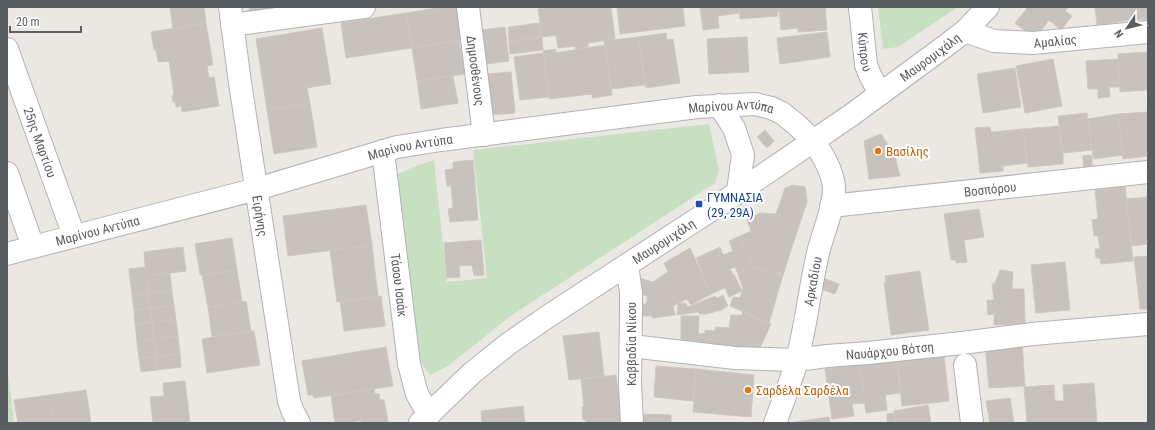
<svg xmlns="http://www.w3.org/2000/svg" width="1155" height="430" viewBox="0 0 1155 430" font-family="'Roboto Condensed',sans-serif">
<rect width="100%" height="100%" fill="#ebe7e2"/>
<path fill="#c6e0c1" d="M878,7H958L898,47L883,49Z
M709,124L719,171L715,183L512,315L448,366L431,375L428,372L418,358L396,175L416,166L434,160L447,282L487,278L473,150Z
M7,363L14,423H7Z"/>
<path fill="#c7c2be" stroke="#cfc8c1" d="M170,7H204L206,23L173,29Z
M249,7H296L250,15Z
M443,7H460L465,39L412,48L406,13Z
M553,7H611L615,39L588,43V47L576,49L575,46L558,48L556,35L542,37L538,9Z
M617,7H683L685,26L620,34Z
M700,7H739V13L718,16L719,28L703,30Z
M739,7H779L780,11L777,12L778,16L740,19Z
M779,7H825L827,30L798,32V28L781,30Z
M1028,7H1069L1065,11L1072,16L1061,30L1049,20L1037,36L1038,41L1015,23Z
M1095,7H1128L1130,20L1097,25Z
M1128,7H1148V19L1130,20Z
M406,13L412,48L346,58L341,23Z
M206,23L213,65L207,66L209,78L214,77L219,106L182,112L181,106L176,107L175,101L173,102L172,96L174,95L169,61L158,62L156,50H154L151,32Z
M540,23L542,37L509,42L508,27Z
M505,27L509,61L487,64L482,30Z
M322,28L331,84L307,88L310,103L267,110L256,39Z
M827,32L830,57L780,64L777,38Z
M666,33L667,40L673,39L680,83L646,88L638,37Z
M542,37L543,50L510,54L509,42Z
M638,37L645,85L611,89L604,41Z
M747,37L749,72L709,74L707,39Z
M459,40L465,74L417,81L412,48Z
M605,45L612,95L592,98V94L549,99L543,51L556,49V53Z
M1148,52V90L1120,92L1118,54Z
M543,53L549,97L520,100L514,57Z
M1053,59L1062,106L1025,113L1016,66Z
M1118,59L1120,87H1109L1110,97L1098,98V89H1088L1086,61Z
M1015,68L1021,107L983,113L977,74Z
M511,72L515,113L491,115L487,74Z
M453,76L458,103L421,109L417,81Z
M310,103L317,147L274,154L267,110Z
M1148,112V156L1123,159L1118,114Z
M1087,113L1092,150L1063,153L1058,116Z
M1118,114L1123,155L1094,159L1092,150L1088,119Z
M1059,126L1063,153V164L1028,167L1023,129Z
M990,127L991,132L1023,129L1027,163L1003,166V171L980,173L975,128Z
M765,130L774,141L767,148L757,137Z
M881,134L895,156L900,176L869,179L864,141Z
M1092,155V166H1096V172L1084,173L1083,156Z
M473,160L478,220L450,222L448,209L453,208L451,186H447L445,170L453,169V162Z
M793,185L805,187L807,202L800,223L776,214L785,188Z
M1125,187L1133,261L1101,264L1100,258H1096L1095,249H1100L1098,236H1094L1092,220L1098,219L1095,190Z
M1148,197V244L1132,246L1126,199Z
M366,205L372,245L288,256L283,216Z
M979,209L984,237L964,240L967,262L956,263L955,260H951L944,214Z
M760,213L776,214L800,223L783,275L754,267L746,251L740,236L751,231L747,220Z
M740,236L746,251L754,267L738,274L735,267L730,269L733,275L734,274L742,291L729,297L725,288L711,294L696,258L720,247L723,255L733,251L729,241Z
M232,238L237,270L200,275L195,244Z
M481,240L484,275L474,276L472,265L459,266L460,277L447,278L444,243Z
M372,245L378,297L337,302L330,250Z
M183,247L186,271L146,276L144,252Z
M690,248L711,294L691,305L687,299L673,306L675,315L653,318L651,316H641L640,306L647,303V296L637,293L639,278L653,282L668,272L664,263Z
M1148,256V309H1140L1134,257Z
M1065,262L1070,310L1036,313L1031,265Z
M145,267L148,293L132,295L129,269Z
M754,267L783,275L769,323L730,306L733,297L740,298L743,288L738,274Z
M237,270L242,302L208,307L202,275Z
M1000,270L1013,272L1012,289H1024L1025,324L994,325V314L988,315L987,300H994L992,284L995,283Z
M920,271L929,330L891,335L884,283H886L885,276Z
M170,273L172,291L148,293L146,276Z
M823,278L839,284L835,294L820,289Z
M172,291L174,306L150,308L148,293Z
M148,293L150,308L134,310L132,295Z
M723,295L728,306L721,310L706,314H700L698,312L677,315L678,304L685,303L688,307L715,296L717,298Z
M381,296L385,326L344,331L340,301Z
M246,301L251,331L212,337L208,307Z
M174,306L176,320L152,322L150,308Z
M150,308L152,322L135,324L134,310Z
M743,312L771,324L761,346L759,348L698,346V334L705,333V330L715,331L716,327L729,328L731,315H742Z
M681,316H699L698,341H681Z
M176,320L178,336L154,339L152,322Z
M152,322L154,339L137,341L135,324Z
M251,331H254L260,365L207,373L202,339Z
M599,332L604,376L569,380L563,336Z
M178,336L180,354L156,357L154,339Z
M154,339L156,357L139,358L137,341Z
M1022,342L1025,386L989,388L985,344Z
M386,347L393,386L314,398L313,395H308L302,361Z
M180,354L181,367L157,370L156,357Z
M944,354L949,401L902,406L897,359Z
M156,357L157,370L141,372L139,358Z
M897,359L900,393L885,395L887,410L866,413L860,364Z
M860,364L865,403L852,404L854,416L832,419L825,369Z
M656,366L696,369L693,401L654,397Z
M696,369L754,375L751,417L693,412Z
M616,375L622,423H586V420H583L582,407H584L581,379Z
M185,381L190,423H153L150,397L164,396L163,383Z
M1094,383L1097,423H1027L1024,387L1054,385L1055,401H1064L1063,385Z
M374,389L375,394H379L380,400H384L388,422L361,423V420L350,423H335L331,396Z
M86,390L91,423H54L49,395Z
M49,395L54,423H18L14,400Z
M1010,398L1014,423H990L986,401Z
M928,405L931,423H896L894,411Z
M523,406L525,423H482L481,411Z
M894,413L896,423H887V414Z
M643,414L671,415V423H643Z
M829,417L830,423H796V422Z"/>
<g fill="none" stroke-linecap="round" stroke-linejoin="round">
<defs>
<g id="minor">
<path id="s1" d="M230,7L240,83L289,401L293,412L299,423"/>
<path id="s2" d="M468,7L484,135"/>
<path id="s3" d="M860,7L866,65L870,75L880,94"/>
<path d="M232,25L364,7"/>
<path id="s4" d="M965,31L994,41L1033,43L1148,32"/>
<path id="s5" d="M383,151L409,364L417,394L429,415"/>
<path id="s6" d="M831,206L1148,172"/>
<path d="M7,254L33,247"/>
<path d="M627,265L631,293V310L630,384L632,423"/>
<path id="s7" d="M631,346L735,358L797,360L827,356L868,353L962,343L1033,334L1148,324"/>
<path d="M965,365L972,423"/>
<path id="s8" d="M775,423C783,402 791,381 797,360C806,325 810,288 818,253C823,232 834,209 834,188C833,171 823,155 813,141"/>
</g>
<g id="tertiary">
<path id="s9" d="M7,49L74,236"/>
<path d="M719,105L734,128L743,155L738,191"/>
<path id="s10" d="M7,173L33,247L257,189L397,147L441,140L697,107L755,104L771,108L782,113L797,125L813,141"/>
</g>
<g id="secondary">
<path id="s11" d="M420,423L472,373L508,344L550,315L725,201L850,116L944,47L965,31L988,7"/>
</g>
</defs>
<use href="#minor" stroke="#afb3b6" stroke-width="24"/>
<use href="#tertiary" stroke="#afb3b6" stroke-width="24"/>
<use href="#secondary" stroke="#aeb2b6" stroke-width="24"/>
<use href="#minor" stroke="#fff" stroke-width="22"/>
<use href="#tertiary" stroke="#fff" stroke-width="22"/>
<use href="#secondary" stroke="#fff" stroke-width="22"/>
</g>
<g fill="#e8710a" stroke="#fff" stroke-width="1.5">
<circle cx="878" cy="151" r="4"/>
<circle cx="748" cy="390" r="4"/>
</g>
<rect fill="#1a4fb4" stroke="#fff" stroke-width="1.5" x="695" y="200" width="8" height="8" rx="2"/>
<g text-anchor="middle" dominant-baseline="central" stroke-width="4" stroke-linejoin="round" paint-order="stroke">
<g font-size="13" fill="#5a5e61" stroke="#fff">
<text stroke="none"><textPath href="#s4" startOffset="92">Αμαλίας</textPath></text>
<text stroke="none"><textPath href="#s3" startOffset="45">Κύπρου</textPath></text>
<text stroke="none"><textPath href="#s11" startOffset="629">Μαυρομιχάλη</textPath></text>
<text stroke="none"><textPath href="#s2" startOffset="64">Δημοσθένους</textPath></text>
<text stroke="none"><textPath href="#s10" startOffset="793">Μαρίνου Αντύπα</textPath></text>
<text stroke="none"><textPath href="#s9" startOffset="99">25ης Μαρτίου</textPath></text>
<text stroke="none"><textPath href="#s10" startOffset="469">Μαρίνου Αντύπα</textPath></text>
<text stroke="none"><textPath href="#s6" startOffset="160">Βοσπόρου</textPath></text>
<text stroke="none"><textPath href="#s1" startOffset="211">Ειρήνης</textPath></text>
<text stroke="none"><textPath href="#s10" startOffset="145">Μαρίνου Αντύπα</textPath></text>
<text stroke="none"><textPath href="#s11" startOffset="305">Μαυρομιχάλη</textPath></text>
<text stroke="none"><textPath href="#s8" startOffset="147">Αρκαδίου</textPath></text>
<text stroke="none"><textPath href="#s5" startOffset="135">Τάσου Ισαάκ</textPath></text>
<text transform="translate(631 344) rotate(-90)">Καββαδία Νίκου</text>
<text stroke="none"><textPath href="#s7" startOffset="260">Ναυάρχου Βότση</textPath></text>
</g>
<g font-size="13" fill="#c56008" stroke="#fff" text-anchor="start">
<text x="886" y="151">Βασίλης</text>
<text x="756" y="390">Σαρδέλα Σαρδέλα</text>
</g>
<g font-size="13" fill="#164399" stroke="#fff" text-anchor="start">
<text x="707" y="197">ΓΥΜΝΑΣΙΑ<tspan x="707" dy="15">(29, 29Α)</tspan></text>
</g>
</g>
<rect width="1155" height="430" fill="none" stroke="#5a5e61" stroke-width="16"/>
<g transform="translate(1127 28) rotate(235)" stroke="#ffffff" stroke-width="3" paint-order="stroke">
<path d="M0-3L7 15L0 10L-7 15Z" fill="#5a5e61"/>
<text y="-6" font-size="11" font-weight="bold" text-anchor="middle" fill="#5a5e61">N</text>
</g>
<path d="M10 26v6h71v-6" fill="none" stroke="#5a5e61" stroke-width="2"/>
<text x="16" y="26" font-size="12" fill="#5a5e61" stroke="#ffffff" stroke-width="3" paint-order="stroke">20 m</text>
</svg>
